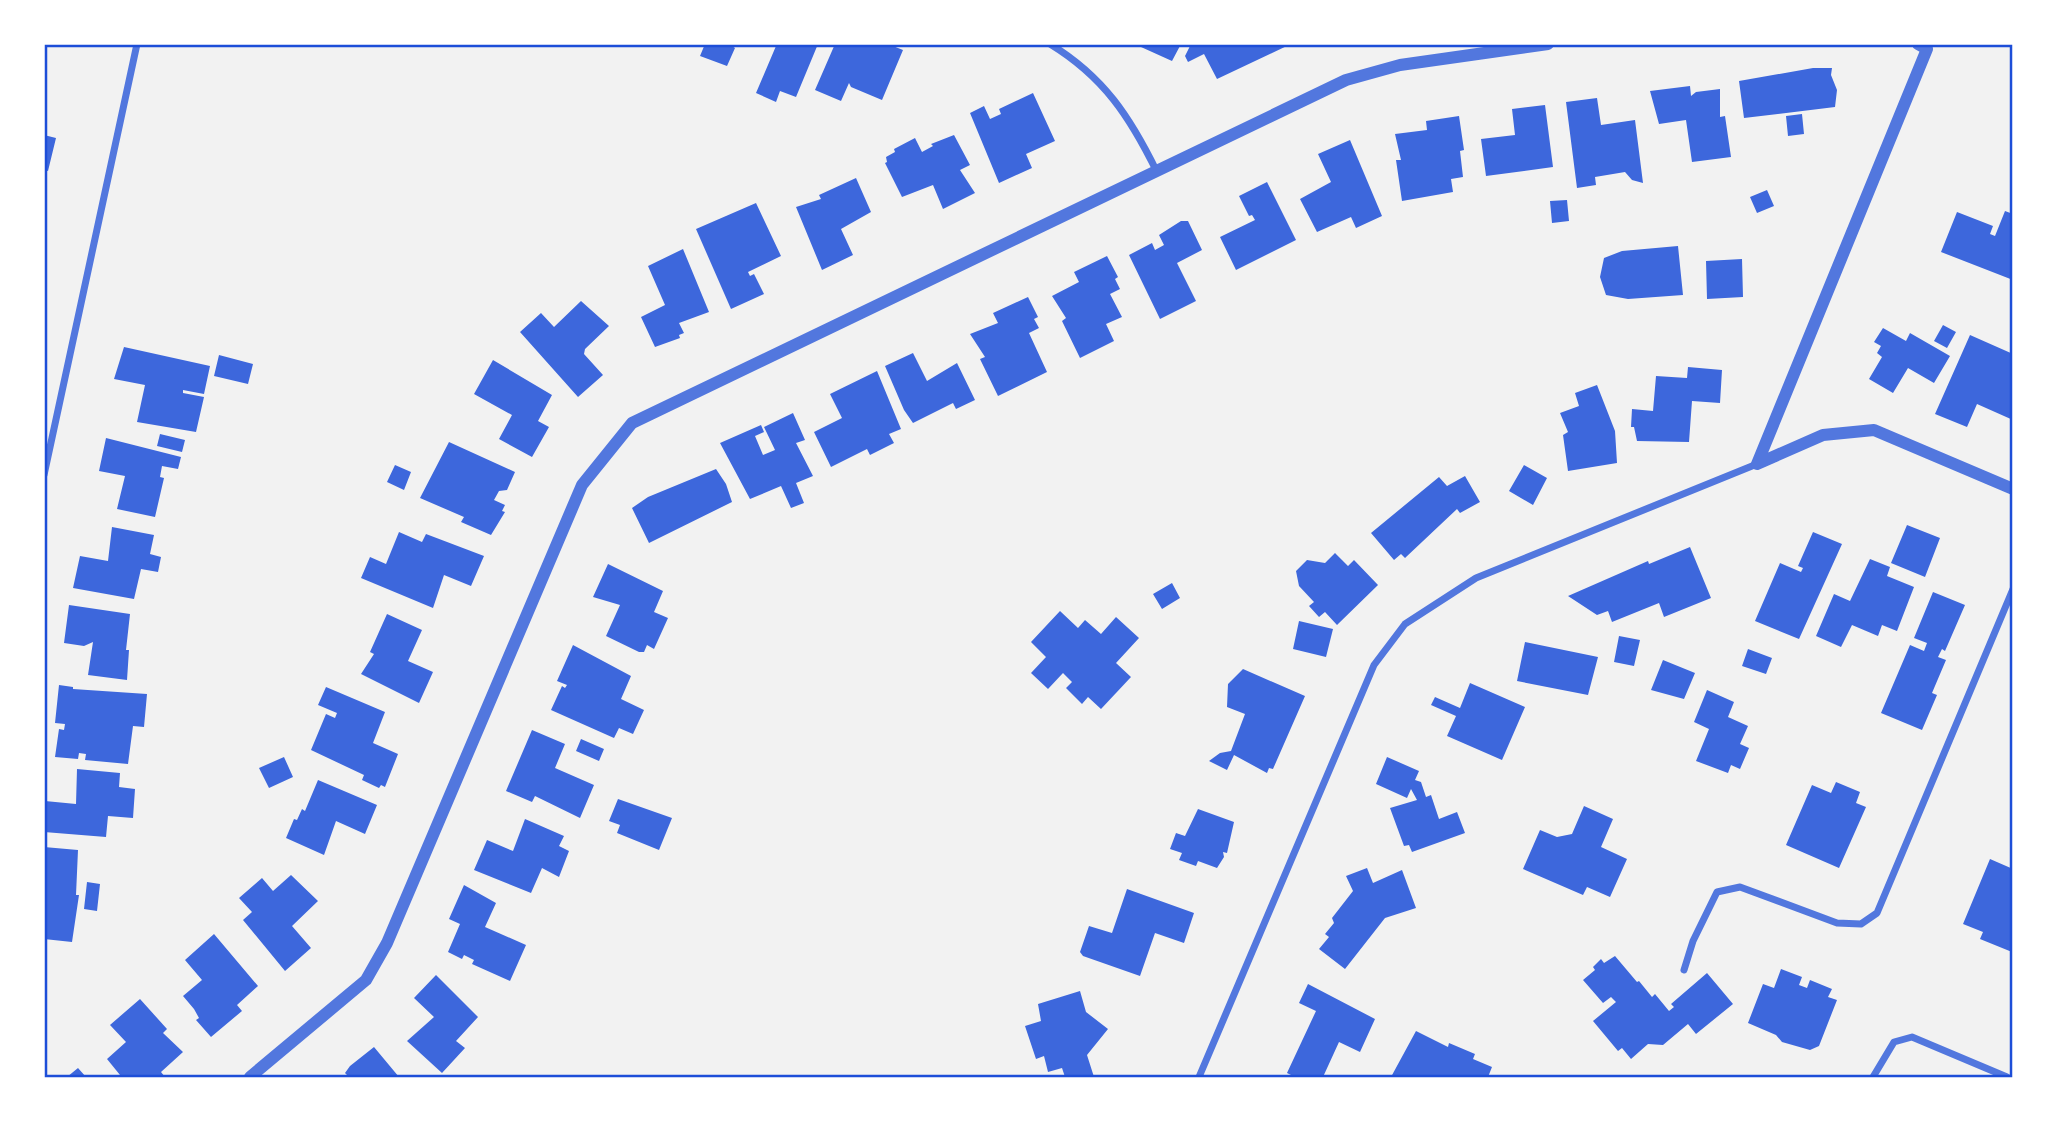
<svg xmlns="http://www.w3.org/2000/svg" width="2057" height="1121" viewBox="0 0 2057 1121" font-family="Literata,serif">
<rect width="100%" height="100%" fill="#f2f2f2"/>
<path fill="#3d67dc" d="M705,44H729L735,48L727,66L700,56Z
M769,44H818L796,97L780,91L776,102L756,93L776,46Z
M835,44H888L903,50L882,100L851,87L849,83L841,101L815,90Z
M1142,44H1181L1172,61L1141,47Z
M1191,44H1291L1217,79L1204,54L1188,62L1185,56Z
M1813,68H1832L1831,75L1837,90L1835,107L1744,118L1739,81Z
M1690,86L1691,96L1696,92L1720,89V117L1725,116L1731,157L1692,162L1686,120L1659,124L1650,91Z
M1033,93L1055,141L1026,154L1032,168L999,183L970,113L984,106L990,119L1001,114L999,109Z
M1597,98L1601,125L1635,120L1643,183L1632,180L1625,172L1595,177L1596,185L1577,188L1566,102Z
M1545,105L1553,167L1486,176L1481,139L1515,135L1512,109Z
M1802,114L1804,134L1788,136L1786,116Z
M1459,116L1464,150L1460,151L1463,177L1451,179L1453,192L1402,201L1396,160H1401L1395,134L1427,130L1426,121Z
M44,135L56,138L48,171L44,170Z
M954,135L970,165L960,170L975,193L943,209L933,185L902,197L885,163L887,162L886,157L895,152L894,149L915,138L922,152L933,146L931,144Z
M1350,140L1382,216L1356,228L1351,217L1317,232L1300,199L1331,182L1318,154Z
M856,178L871,212L841,229L853,255L822,270L796,207L821,199L819,195Z
M1267,182L1296,240L1236,270L1220,237L1255,220L1252,215L1249,216L1239,196Z
M1767,190L1774,206L1757,213L1750,197Z
M1567,200L1569,221L1552,223L1550,201Z
M756,203L781,256L748,272L750,276L754,274L764,294L731,309L696,229Z
M2005,211L2013,214V280L1941,252L1957,212L1993,226L1990,234L1995,236Z
M1181,221H1188L1202,250L1177,263L1196,301L1160,319L1129,255L1152,243L1155,250L1164,245L1159,235Z
M1678,246L1683,295L1628,299L1606,295L1600,277L1604,258L1622,251Z
M683,249L709,312L679,323L684,333L679,335L680,338L655,347L641,317L665,305L648,266Z
M1107,256L1118,277L1115,279L1120,289L1110,294L1122,317L1106,324L1114,341L1080,358L1062,321L1066,318L1052,296L1079,282L1074,272Z
M1742,259L1743,297L1707,299L1706,261Z
M1028,297L1038,317L1034,319L1039,328L1029,333L1047,372L998,396L980,359L985,357L970,334L998,323L993,313Z
M581,301L609,326L585,349L584,354L603,375L578,397L520,332L541,313L554,327Z
M1943,325L1956,332L1947,348L1934,341Z
M1883,328L1906,341L1910,333L1950,356L1934,383L1908,368L1893,393L1869,379L1882,357L1877,353L1881,346L1874,342Z
M1970,335L2013,354V420L1977,404L1967,427L1935,414Z
M124,347L210,366L204,394L183,390V393L204,397L196,432L137,422L145,385L114,379Z
M913,353L927,381L957,363L975,400L956,409L953,403L913,423L904,410L885,366Z
M219,355L253,364L248,384L214,376Z
M493,360L552,395L538,421L549,427L532,457L499,439L512,415L474,394Z
M1688,367L1722,370L1720,403L1692,401L1689,442L1637,441L1634,427H1631L1632,409L1653,411L1656,376L1687,378Z
M877,371L901,429L889,434L894,443L870,455L867,449L831,467L814,432L842,418L830,394Z
M1597,385L1615,431L1617,463L1568,471L1563,435L1568,432L1560,413L1579,406L1575,393Z
M793,413L805,440L796,443L813,476L796,483L804,503L791,508L781,486L750,499L720,443L761,425L764,432L755,436L763,455L775,450L764,427Z
M160,434L185,440L182,452L157,446Z
M106,438L181,457L178,469L162,466L160,477L164,478L155,517L117,509L125,476L99,471Z
M449,442L515,472L507,490L499,491L494,500L505,505L502,511L505,512L491,535L461,522L464,517L420,498Z
M395,465L411,472L404,490L387,482Z
M1524,465L1547,478L1533,505L1509,491Z
M716,469L726,484L732,502L649,543L632,508L648,497Z
M1465,476L1480,502L1460,513L1457,509L1405,558L1401,554L1394,560L1371,533L1439,477L1447,486Z
M1907,525L1940,538L1925,577L1891,563Z
M112,527L154,535L150,554L161,557L158,572L141,569L134,599L73,588L80,556L108,561Z
M399,532L422,542L426,534L484,556L471,586L444,575L433,608L361,578L370,557L386,564Z
M1813,532L1842,544L1799,639L1755,621L1780,563L1801,572L1803,568L1798,566Z
M1690,547L1711,598L1664,617L1659,603L1612,622L1608,611L1597,615L1568,596L1648,561L1649,564Z
M1335,553L1348,566L1354,560L1378,585L1337,625L1325,612L1319,617L1309,606L1314,602L1299,586L1296,571L1307,560L1325,563Z
M1870,559L1890,567L1887,576L1914,587L1897,631L1882,625L1878,636L1852,625L1841,647L1816,636L1834,594L1850,601Z
M608,564L663,591L654,612L668,618L654,649L647,645L644,652H639L606,636L620,605L593,597Z
M1172,583L1180,598L1162,609L1153,594Z
M1933,592L1965,605L1945,651L1942,649L1938,657L1946,660L1932,693L1937,695L1922,730L1881,713L1910,645L1924,651L1927,643L1914,638Z
M69,605L130,614L126,650H129L127,680L88,675L93,642L84,646L64,643Z
M1060,611L1078,628L1085,620L1101,634L1116,617L1139,638L1116,663L1131,677L1101,709L1088,697L1082,704L1066,688L1072,682L1063,673L1048,689L1031,673L1046,657L1031,642Z
M387,614L422,630L408,661L433,672L419,703L361,674L374,654L370,652Z
M1299,621L1333,629L1326,657L1293,649Z
M1619,636L1640,640L1634,666L1614,662Z
M1525,642L1598,657L1588,695L1517,681Z
M573,645L631,676L621,699L644,710L633,734L619,728L614,738L551,710L562,686L565,688L567,685L557,681Z
M1748,649L1772,658L1766,674L1742,666Z
M1663,660L1695,673L1684,699L1651,690Z
M1243,669L1305,696L1273,769L1269,768L1267,773L1234,755L1227,770L1209,761L1220,753L1231,751L1245,714L1227,707L1228,684Z
M1470,683L1525,707L1502,760L1447,736L1456,716L1431,705L1435,697L1460,708Z
M59,685L73,687V689L147,694L144,727L133,726L128,764L85,760L86,754L79,753L78,759L55,757L59,729L64,730L65,724L55,723Z
M326,687L385,712L373,743L398,754L385,787L381,785L379,788L362,780L364,775L311,750L326,714L335,718L337,713L318,705Z
M1707,690L1734,702L1728,717L1748,726L1740,744L1749,748L1740,769L1731,765L1728,773L1696,761L1709,729L1694,722Z
M532,730L565,744L555,768L594,785L580,818L535,796L532,802L506,791Z
M581,739L604,749L599,761L576,751Z
M284,757L293,777L269,788L259,768Z
M1387,757L1419,771L1415,780L1421,782L1426,797L1431,795L1439,819L1457,812L1465,833L1412,852L1409,845L1404,846L1390,808L1417,800L1411,789L1407,798L1376,784Z
M77,769L120,773L119,787L135,789L133,818L108,816L106,837L44,832L45,801L76,804Z
M318,780L377,805L365,834L336,821L324,855L286,838L294,819L297,820L302,809L305,811Z
M1836,782L1860,792L1856,803L1866,807L1839,868L1786,845L1812,785L1831,793Z
M618,799L672,818L659,850L617,833L620,825L609,821Z
M1584,806L1613,819L1601,847L1627,859L1610,897L1587,887L1583,895L1523,869L1540,830L1557,837L1572,834Z
M1198,809L1234,822L1227,853L1223,852L1224,857L1217,868L1198,861L1196,866L1179,860L1182,853L1170,849L1176,833L1185,836Z
M525,819L564,836L559,846L569,851L559,877L542,868L531,893L474,870L487,840L513,851Z
M44,847L78,850L76,895H79L72,942L44,939Z
M1990,859L2013,869L2012,952L1980,939L1983,932L1963,924Z
M1367,868L1373,883L1402,870L1416,908L1385,918L1345,969L1319,949L1329,937L1325,934L1334,923L1332,918L1353,891L1346,876Z
M291,875L318,901L292,926L311,948L285,971L243,920L252,912L239,898L262,878L273,891Z
M87,882L100,884L97,911L84,909Z
M464,885L496,903L485,927L526,945L510,981L472,964L474,960L464,955L462,959L448,952L460,924L449,919Z
M1127,889L1194,913L1184,943L1155,933L1140,976L1083,956L1080,952L1089,926L1112,933Z
M214,934L258,986L237,1005L242,1011L211,1037L196,1020L199,1018L194,1009L183,996L202,980L185,960Z
M1615,956L1637,982L1639,981L1652,997L1655,994L1669,1011L1674,1007L1671,1004L1707,973L1733,1004L1696,1034L1688,1024L1663,1045L1648,1044L1631,1059L1622,1048L1618,1051L1593,1021L1616,1002L1611,997L1603,1003L1583,980L1595,970L1593,967L1601,959L1604,963Z
M1781,969L1802,977L1799,985L1807,988L1810,980L1832,989L1828,997L1837,1000L1819,1046L1810,1050L1782,1042L1776,1035L1748,1023L1763,984L1774,988Z
M436,975L478,1017L456,1041L465,1048L442,1073L407,1041L434,1017L414,998Z
M1308,984L1375,1019L1360,1052L1339,1042L1323,1077H1295L1287,1073L1316,1011L1299,1003Z
M1080,991L1086,1012L1108,1029L1087,1055L1094,1077H1065L1062,1068L1048,1072L1044,1056L1036,1059L1025,1026L1041,1021L1038,1004Z
M140,999L167,1029L163,1033L183,1052L161,1072L165,1077H117L120,1075L107,1059L126,1042L110,1025Z
M1416,1031L1448,1047L1449,1043L1475,1054L1473,1059L1492,1067L1488,1077H1391Z
M374,1047L399,1077H349L345,1073L350,1066Z
M78,1068L86,1077H67Z"/>
<g fill="none" stroke-linecap="round" stroke-linejoin="round">
<path stroke="#5277de" stroke-width="7" d="M1050,44C1104,77 1130,117 1157,172
M44,475L137,44
M1684,970L1693,941L1717,892L1740,887L1837,923L1861,924L1877,913L2013,589
M1199,1077L1374,665L1405,624L1476,578L1757,464
M1873,1077L1894,1042L1912,1037L2007,1077"/>
<path stroke="#5277de" stroke-width="12" d="M1757,464L1927,49L1918,44
M1757,464L1823,435L1874,430L2013,489
M250,1077L366,980L387,943L582,485L632,423L1346,80L1400,65L1548,44"/>
</g>
<rect width="2057" height="1121" fill="none" stroke="#ffffff" stroke-width="91"/>
<rect x="46" y="46" width="1965" height="1030" fill="none" stroke="#1d4ed8" stroke-width="2.5"/>
</svg>
